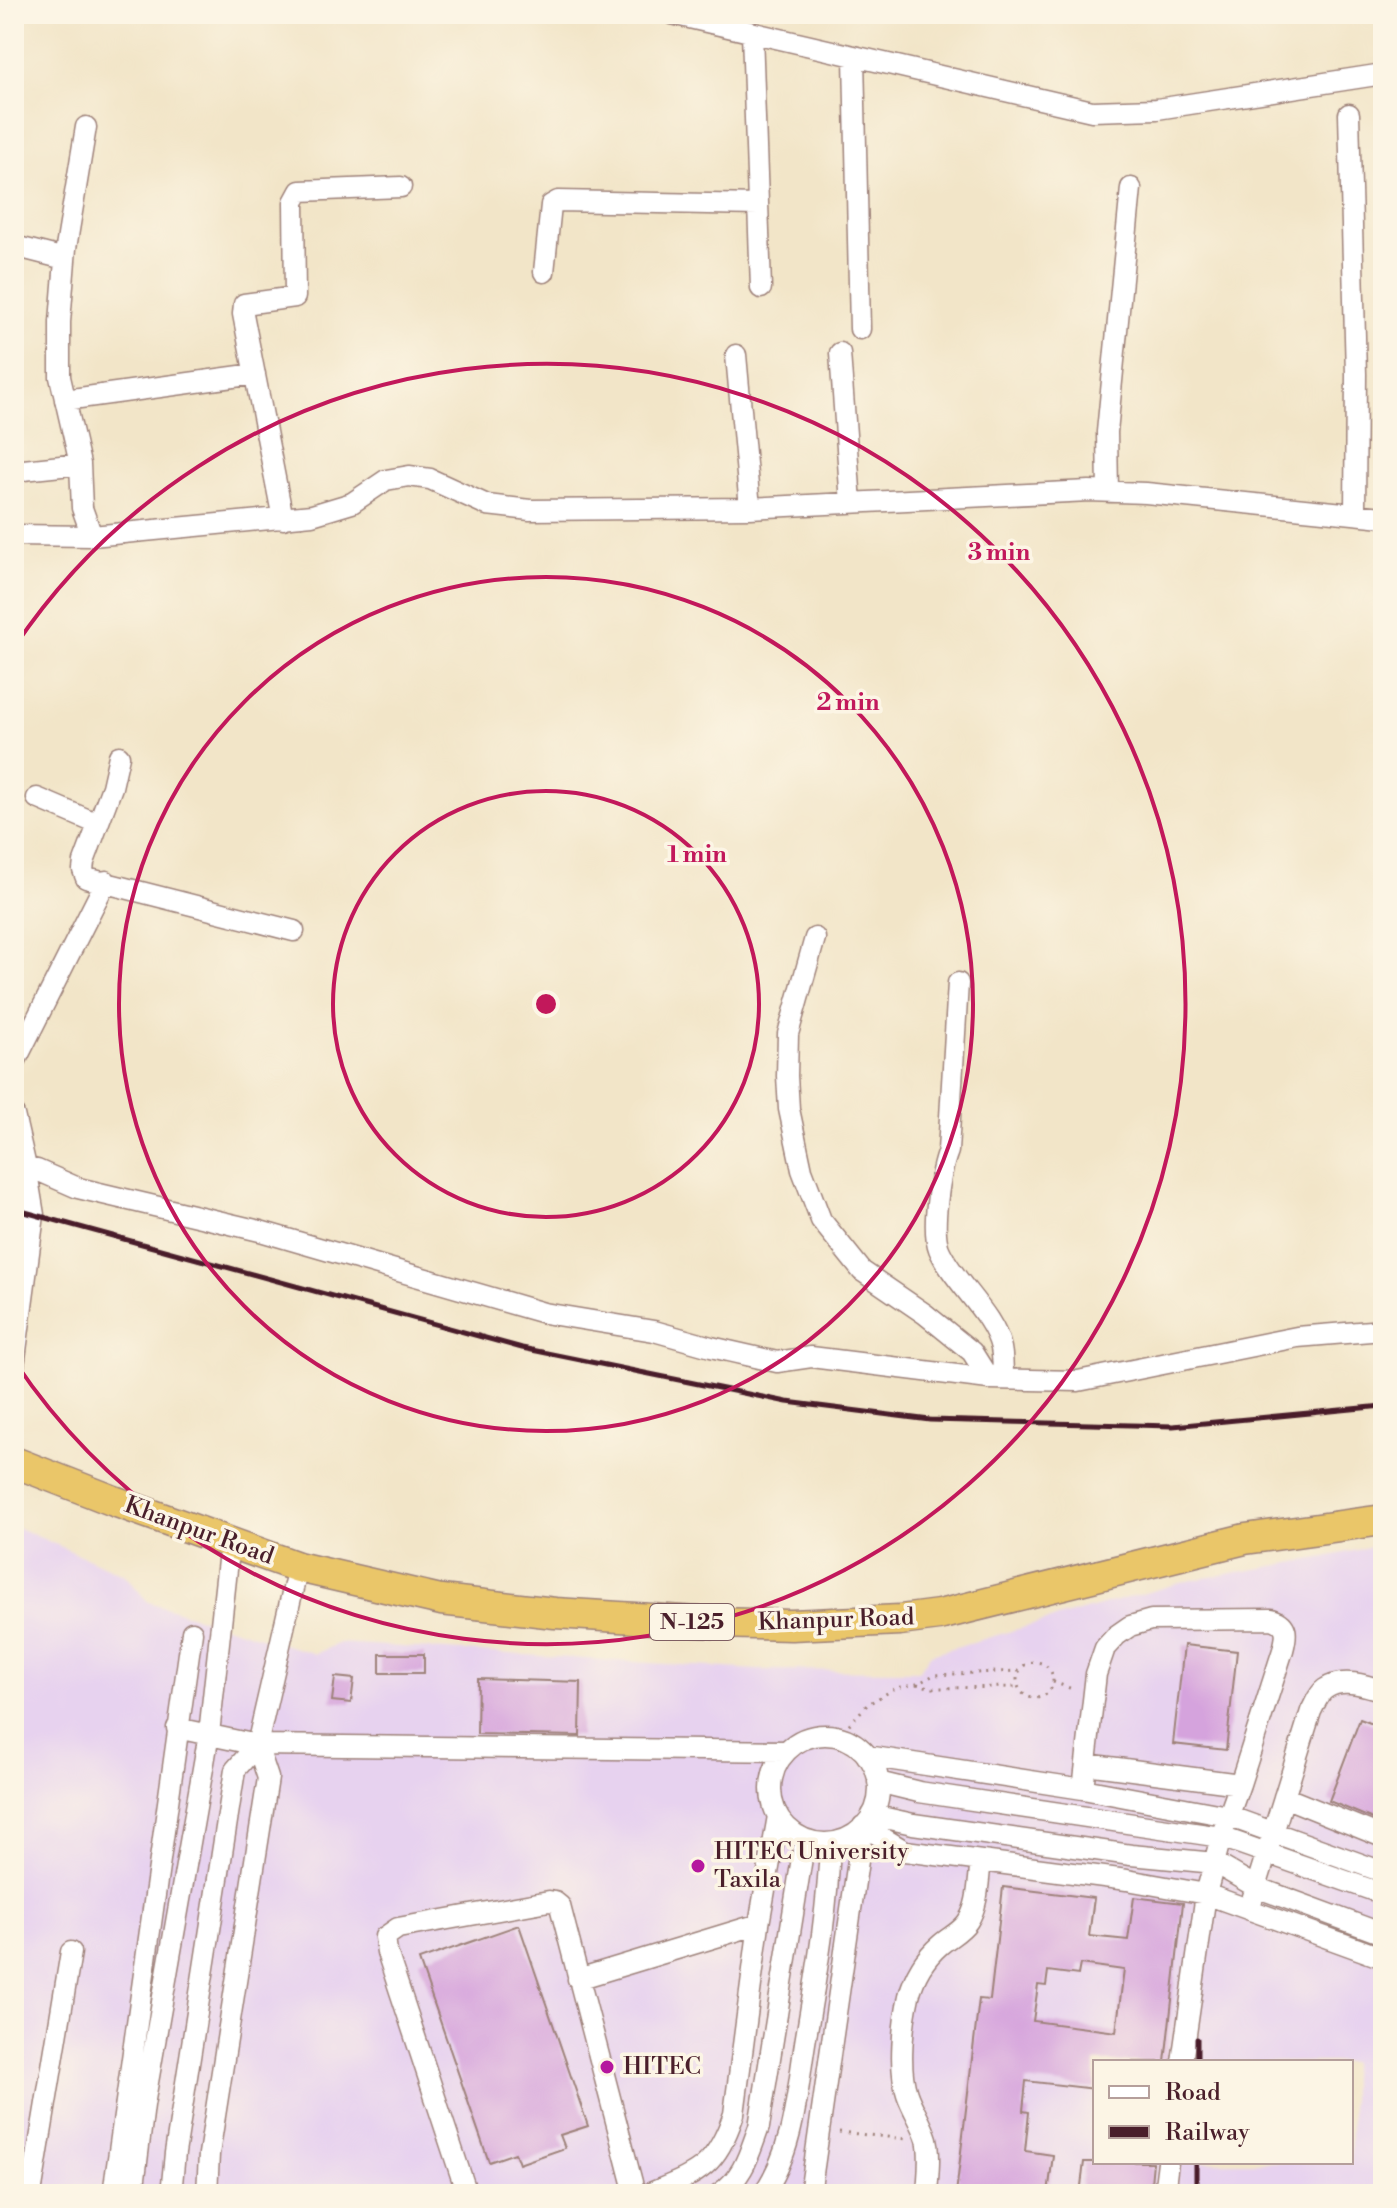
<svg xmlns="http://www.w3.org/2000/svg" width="1397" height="2208" viewBox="0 0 1397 2208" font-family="'Libre Bodoni',serif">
<rect width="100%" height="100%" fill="#fcf5e5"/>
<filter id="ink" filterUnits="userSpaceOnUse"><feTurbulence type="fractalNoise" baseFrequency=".0125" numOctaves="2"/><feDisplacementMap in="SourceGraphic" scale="16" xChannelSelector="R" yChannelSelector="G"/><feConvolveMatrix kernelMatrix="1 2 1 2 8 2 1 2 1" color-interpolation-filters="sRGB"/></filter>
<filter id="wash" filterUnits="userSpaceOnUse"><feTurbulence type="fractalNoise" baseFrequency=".006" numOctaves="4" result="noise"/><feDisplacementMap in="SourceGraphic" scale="32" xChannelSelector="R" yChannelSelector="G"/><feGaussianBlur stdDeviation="1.8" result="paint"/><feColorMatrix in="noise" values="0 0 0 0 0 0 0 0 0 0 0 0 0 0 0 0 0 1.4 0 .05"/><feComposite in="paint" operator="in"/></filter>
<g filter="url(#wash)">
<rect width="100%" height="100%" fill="#f2e5c8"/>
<path fill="#e7d2ef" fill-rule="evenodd" d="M14,1526L125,1575L148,1602L315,1654L339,1643L757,1670L918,1671L931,1654L1187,1581L1326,1557L1383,1544V2194H14ZM1095,2062H1351V2162H1095Z"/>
<g id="blocks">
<path fill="#d5a3dd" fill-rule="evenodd" d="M1184,1645L1237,1651L1226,1750L1173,1744Z
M380,1654H424V1673H380Z
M335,1677L354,1679L351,1703L332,1701Z
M478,1679L581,1682L580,1736L477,1734Z
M1360,1719L1383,1728V1813L1380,1822L1329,1801Z
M1003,1887L1094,1898L1089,1936L1128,1940L1134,1897L1183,1903L1165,2062H1095V2089L1026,2081L1023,2111L1029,2112L1025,2151L1053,2155L1048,2194H956L979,1999L990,2000ZM1080,1964L1124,1970L1116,2032L1033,2021L1038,1985L1046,1986L1048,1971L1078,1975Z
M519,1925L588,2126L560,2135L565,2148L519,2164L515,2153L489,2162L419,1960Z
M1084,2162H1153L1150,2194H1080Z"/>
</g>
</g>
<g filter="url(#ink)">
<use href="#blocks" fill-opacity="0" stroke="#9e827a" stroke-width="2"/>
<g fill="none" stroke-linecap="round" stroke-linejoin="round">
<defs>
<path id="minor" d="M672,14L1092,111L1157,109L1383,74
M752,33L761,288
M854,57L860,329
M1349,114L1356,374L1355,513
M86,127L66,248L60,322V377L80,464L82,508L92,536
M14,246L65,259
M544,272L551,205L558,201L758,205
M840,353L851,503
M736,355L750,508
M65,400L255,374
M14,471L80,464
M1108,492L1107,432L1131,188
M283,519L243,314L244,304L295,297L294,202L300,191L401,187
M14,535L92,536L312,515L352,503L386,480L409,476L430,479L487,505L530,510L750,508L1089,491L1146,493L1383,517
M119,756L112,787L84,862L83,870L86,878L294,931
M37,798L98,824
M815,938L788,1034L787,1076L789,1109L802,1170L821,1220L862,1271L925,1314L972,1352L989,1379
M958,983L948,1151C940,1171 931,1228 939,1249C953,1282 994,1314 1001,1348C1003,1358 1003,1369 1003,1379
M14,1064L106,881
M14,1115L26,1167L34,1215L14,1366
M14,1165L37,1170L78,1188L260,1231L544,1313L654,1331L711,1347L777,1362L811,1357L989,1379L1078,1381L1297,1337L1383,1330
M177,1728L257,1745L786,1751
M771 1789a54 54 0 1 1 108 0a54 54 0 1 1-108 0Z
M867,1756L1083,1789L1228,1816L1383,1872
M1086,1764L1240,1784
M878,1782L919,1792L1221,1837L1383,1894
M1083,1789L1096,1674L1105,1648L1117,1635L1130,1626L1151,1620L1272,1619C1289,1624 1287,1635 1283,1650L1240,1784L1221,1837L1206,1894L1182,2062
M1284,1797L1383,1837
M872,1815L913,1824L1131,1855L1215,1863L1256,1887L1383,1934
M1252,1900L1311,1711C1315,1704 1318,1694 1325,1689C1342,1677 1366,1685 1383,1691
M578,1979L759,1924
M31,2194L71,1952
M113,2194L192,1632
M133,2194L144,2105L209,1734L230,1542
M171,2194L175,2153L235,1770L257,1745L298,1567
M207,2194L209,2154L268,1778L257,1745
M467,2194L387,1952L385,1937L398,1928L549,1901L555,1902L560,1906L635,2194
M648,2194C699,2173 715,2169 734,2114L759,1924L778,1816
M719,2194C744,2177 749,2154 759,2127L805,1839
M763,2194C794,2151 797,2093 805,2043C816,1976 828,1910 830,1843
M810,2194L863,1826L905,1851L1127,1880L1206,1894L1383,1958
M927,2194C928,2176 931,2156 927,2139C922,2123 912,2109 907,2094C898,2068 903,2023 909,1996C914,1977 925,1958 940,1945C950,1936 961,1932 968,1921C979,1904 978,1881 981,1861
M1164,2194L1168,2162"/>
<path id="highway" d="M14,1462L114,1501L298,1567L441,1600L555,1613L716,1623L791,1625L900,1620L939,1615L1245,1539L1383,1520"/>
</defs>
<use href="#minor" stroke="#9e827a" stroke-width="23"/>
<use href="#highway" stroke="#9e827a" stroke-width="33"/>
<path stroke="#9e827a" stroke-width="3" stroke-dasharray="2 6" stroke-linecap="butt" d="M1017 1680a18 18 0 1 1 36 0a18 18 0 1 1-36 0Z
M1053,1682L1075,1690
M917,1684L933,1688L1017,1687
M838,1736L868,1704L896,1688L917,1684L934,1675L1019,1671
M839,2132L907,2139"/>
<use href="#minor" stroke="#fff" stroke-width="20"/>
<use href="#highway" stroke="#eac669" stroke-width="30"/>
<path stroke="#4a1f2b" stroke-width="5" d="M14,1209L522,1348L787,1402L930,1420L1173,1426L1383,1406
M1197,2062V2039
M1196,2194V2162"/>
</g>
</g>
<g fill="none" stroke="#c2185b" stroke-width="4">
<circle cx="546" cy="1004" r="213"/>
<circle cx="546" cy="1004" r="427"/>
<path d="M15 646A640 640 0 1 1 15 1362"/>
</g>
<g fill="#b5179e" stroke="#fcf5e5" stroke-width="3">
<circle cx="698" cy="1866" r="8"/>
<circle cx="607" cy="2067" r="8"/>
</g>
<g text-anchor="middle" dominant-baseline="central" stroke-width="7" stroke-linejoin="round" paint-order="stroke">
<rect fill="#fcf5e5" stroke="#7f5f63" stroke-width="2" x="650" y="1604" width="84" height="36" rx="6"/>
<g font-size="22" font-weight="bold" fill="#4a1f2b">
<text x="692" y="1622">N-125</text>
</g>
<g font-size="24" fill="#4a1f2b" stroke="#fcf5e5">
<text transform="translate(199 1531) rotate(20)">Khanpur Road</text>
<text transform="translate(836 1620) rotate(-2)">Khanpur Road</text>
</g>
<g font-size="24" fill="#4a1f2b" stroke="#fcf5e5" text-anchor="start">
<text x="714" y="1852">HITEC University<tspan x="714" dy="28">Taxila</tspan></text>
<text x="623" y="2067">HITEC</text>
</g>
</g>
<circle cx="546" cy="1004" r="12" fill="#c2185b" stroke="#fcf5e5" stroke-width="4"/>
<g font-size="24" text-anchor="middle" font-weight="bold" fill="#c2185b" stroke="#fcf5e5" stroke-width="7" stroke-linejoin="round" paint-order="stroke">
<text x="999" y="560">3 min</text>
<text x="848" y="710">2 min</text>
<text x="697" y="862">1 min</text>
</g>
<rect width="1397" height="2208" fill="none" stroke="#fcf5e5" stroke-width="48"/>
<rect x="1093" y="2060" width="260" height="104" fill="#fcf5e5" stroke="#b59f9b" stroke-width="2"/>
<rect x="1109" y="2086" width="40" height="12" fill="#ffffff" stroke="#b59f9b" stroke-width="2"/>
<text x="1165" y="2100" font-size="24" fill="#4a1f2b">Road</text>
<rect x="1109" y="2126" width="40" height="12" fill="#4a1f2b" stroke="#b59f9b" stroke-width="2"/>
<text x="1165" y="2140" font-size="24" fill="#4a1f2b">Railway</text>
</svg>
